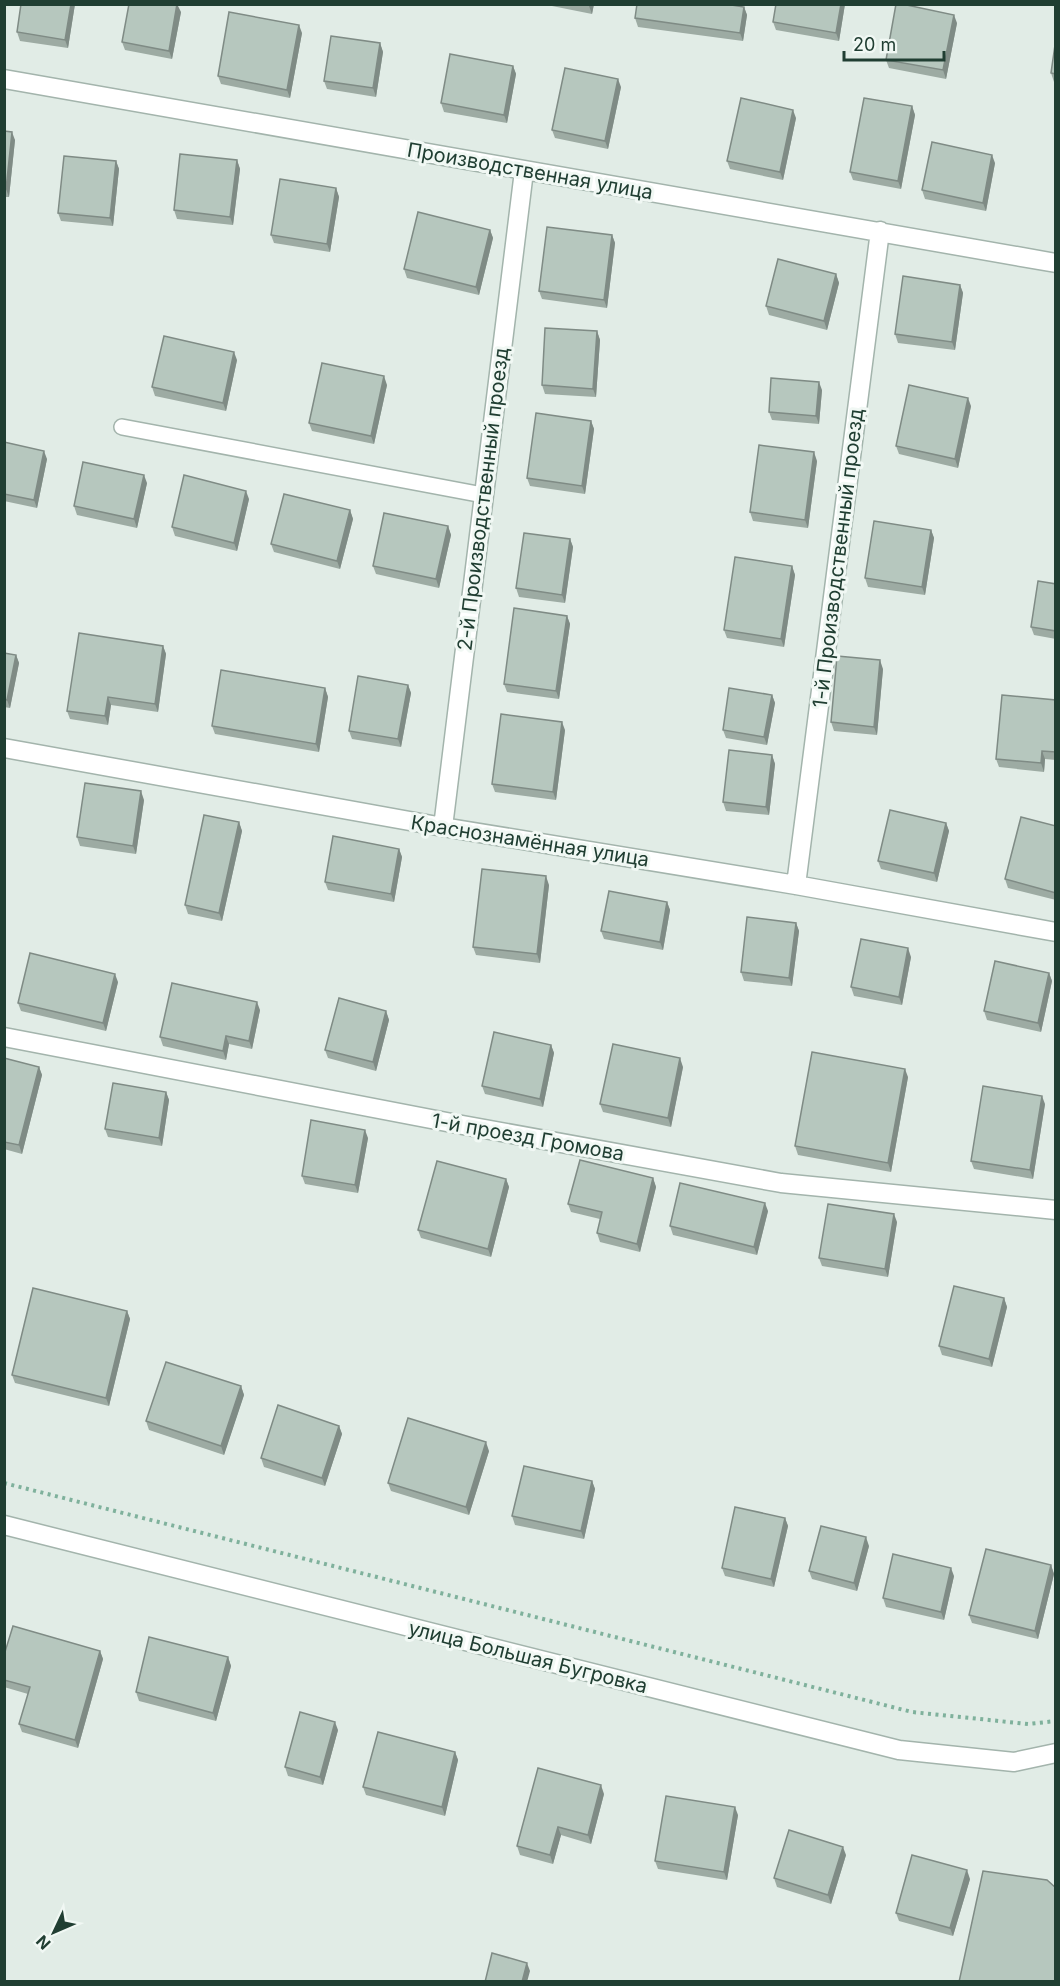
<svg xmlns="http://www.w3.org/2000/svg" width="1060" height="1986" viewBox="0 0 1060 1986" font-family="Inter,sans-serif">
<rect width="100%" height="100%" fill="#e1ece6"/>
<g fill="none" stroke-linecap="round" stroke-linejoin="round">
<defs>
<path id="lane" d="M122,427L483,495"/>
<path id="street" d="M4,79L1056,263
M4,748L443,827L796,885L1056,932
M443,827L524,171
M796,885L880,231
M4,1037L457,1124L781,1183L1056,1210
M4,1525L899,1750L1014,1762L1056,1753"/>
</defs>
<use href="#lane" stroke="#a3b4ac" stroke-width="18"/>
<use href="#street" stroke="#a3b4ac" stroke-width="21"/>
<path stroke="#7fb19c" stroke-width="4" stroke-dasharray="3 4.5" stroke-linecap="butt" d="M4,1483L912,1712L1028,1724L1056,1721"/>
<use href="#lane" stroke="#fff" stroke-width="15"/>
<use href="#street" stroke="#fff" stroke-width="18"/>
</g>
<path fill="#9daba3" d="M21,4H75L68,48L20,41L17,32Z
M542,4H594L592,14Z
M776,4H845L839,41L776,30L773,22Z
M744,7L747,15L743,41L638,27L635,18Z
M181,12L172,59L125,50L122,42Z
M957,23L946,79L889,68L886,60Z
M302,33L290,98L221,84L218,76Z
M1056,38V82H1054L1051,73Z
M380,43L383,52L376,97L327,89L324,81Z
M513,66L516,74L507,123L444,112L441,103Z
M621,87L608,149L555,138L552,130Z
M912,106L915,115L901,189L853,180L850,172Z
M796,118L783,180L730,169L727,161Z
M4,131L15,140L9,197H4Z
M237,160L240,169L233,225L177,219L174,210Z
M116,161L119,169L113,226L61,221L58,213Z
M995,163L986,211L925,199L922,190Z
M336,188L339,197L330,252L274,243L271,235Z
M490,230L493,238L479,295L407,278L404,269Z
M612,235L615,243L607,308L542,299L539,291Z
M836,274L839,283L827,330L769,315L766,306Z
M960,285L963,293L955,350L898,343L895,334Z
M597,331L600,340L596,397L545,394L542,385Z
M237,360L226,411L155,396L152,387Z
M387,385L374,444L312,431L309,423Z
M822,390L819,424L772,420L769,412Z
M971,406L958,468L899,454L896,446Z
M591,421L594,429L585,494L530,486L527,478Z
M4,442L47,459L37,508L4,501Z
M817,461L808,528L753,521L750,512Z
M147,483L137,528L77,515L74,506Z
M249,499L237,551L175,536L172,527Z
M350,510L353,519L340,569L274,552L271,544Z
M448,526L451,535L439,588L376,574L373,566Z
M931,530L934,538L925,595L868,587L865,578Z
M570,539L573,547L565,603L519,597L516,588Z
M792,566L795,575L784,647L727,638L724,630Z
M1056,584V639L1034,635L1031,627Z
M567,616L570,624L559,699L507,692L504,684Z
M163,646L166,654L158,712L111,705L108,725L70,719L67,711Z
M4,653L16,655L19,663L10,708L4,707Z
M883,669L877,735L834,731L831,722Z
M408,685L411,693L401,747L352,739L349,731Z
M325,688L328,697L319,752L215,734L212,726Z
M772,695L775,703L767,745L726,738L723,730Z
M1056,700V760L1045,759L1044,772L999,767L996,759Z
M565,730L556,800L495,792L492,784Z
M772,755L775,764L769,815L726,811L723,802Z
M144,800L136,854L80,846L77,837Z
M239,822L242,831L222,921L188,914L185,905Z
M946,823L949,831L937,882L881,869L878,861Z
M1056,826V900L1008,888L1005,879Z
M399,849L402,857L394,902L328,890L325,882Z
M549,885L540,963L476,955L473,947Z
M667,902L670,910L663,950L604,939L601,931Z
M796,923L799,931L792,986L744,981L741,972Z
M911,957L902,1005L854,996L851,987Z
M1049,973L1052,981L1041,1032L987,1020L984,1011Z
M118,982L106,1031L21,1011L18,1003Z
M260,1010L252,1049L229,1044L226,1060L163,1046L160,1037Z
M386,1011L389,1020L376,1071L328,1058L325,1050Z
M551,1045L554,1053L543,1107L485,1094L482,1086Z
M4,1058L39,1067L42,1075L22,1154L4,1149Z
M683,1067L671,1127L603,1112L600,1104Z
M908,1077L891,1172L798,1155L795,1146Z
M166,1092L169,1100L162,1146L108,1137L105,1129Z
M1045,1104L1033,1179L974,1169L971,1161Z
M368,1138L358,1193L305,1184L302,1176Z
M653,1178L656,1187L640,1252L600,1242L597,1233L600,1219L571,1212L568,1204Z
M506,1179L509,1187L491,1257L421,1238L418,1230Z
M768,1211L757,1255L673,1235L670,1226Z
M897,1222L888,1277L822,1266L819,1258Z
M1004,1298L1007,1307L992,1367L942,1355L939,1346Z
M127,1311L130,1319L109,1406L15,1383L12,1375Z
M241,1386L244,1395L224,1455L149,1430L146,1421Z
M339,1426L342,1434L325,1486L264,1467L261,1458Z
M489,1451L469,1515L391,1491L388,1483Z
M592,1481L595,1489L584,1539L515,1525L512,1516Z
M785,1518L788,1526L774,1587L725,1576L722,1568Z
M869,1546L857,1591L812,1579L809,1571Z
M1051,1565L1054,1574L1038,1639L972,1623L969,1615Z
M954,1576L944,1620L886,1607L883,1598Z
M100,1651L103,1659L78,1748L22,1732L19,1724L28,1694L4,1687V1655Z
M228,1657L231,1666L216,1721L139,1701L136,1692Z
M338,1730L323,1785L288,1776L285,1767Z
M455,1752L458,1760L445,1816L366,1795L363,1787Z
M604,1794L591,1844L561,1835L553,1864L520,1855L517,1846Z
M738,1815L727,1880L658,1869L655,1861Z
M846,1855L831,1904L777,1887L774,1878Z
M970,1879L953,1936L899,1921L896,1913Z"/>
<path fill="#7f8b85" d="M71,4H75L68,48L65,40Z
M177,4L181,12L172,59L169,51Z
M589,4H594L592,14L589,6Z
M841,4H845L839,41L836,33Z
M744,7L747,15L743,41L740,33Z
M954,15L957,23L946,79L943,70Z
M299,25L302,33L290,98L287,90Z
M380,43L383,52L376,97L373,88Z
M513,66L516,74L507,123L504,115Z
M618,79L621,87L608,149L605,141Z
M912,106L915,115L901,189L898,181Z
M793,110L796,118L783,180L780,172Z
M12,132L15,140L9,197L6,189Z
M992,155L995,163L986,211L983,203Z
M237,160L240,169L233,225L230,217Z
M116,161L119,169L113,226L110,218Z
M336,188L339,197L330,252L327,244Z
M490,230L493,238L479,295L476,287Z
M612,235L615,243L607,308L604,300Z
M836,274L839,283L827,330L824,321Z
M960,285L963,293L955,350L952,342Z
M597,331L600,340L596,397L593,389Z
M234,352L237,360L226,411L223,403Z
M384,376L387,385L374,444L371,436Z
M819,382L822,390L819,424L816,416Z
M968,398L971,406L958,468L955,459Z
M591,421L594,429L585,494L582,486Z
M44,451L47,459L37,508L34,500Z
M814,452L817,461L808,528L805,520Z
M144,475L147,483L137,528L134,519Z
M246,491L249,499L237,551L234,543Z
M350,510L353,519L340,569L337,561Z
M448,526L451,535L439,588L436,579Z
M931,530L934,538L925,595L922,587Z
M570,539L573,547L565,603L562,595Z
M792,566L795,575L784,647L781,639Z
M567,616L570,624L559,699L556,691Z
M163,646L166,654L158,712L155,704Z
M16,655L19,663L10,708L7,700Z
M880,660L883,669L877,735L874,727Z
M408,685L411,693L401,747L398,739Z
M325,688L328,697L319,752L316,744Z
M772,695L775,703L767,745L764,737Z
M108,697L111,705L108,725L105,716Z
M562,722L565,730L556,800L553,792Z
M1042,751L1045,759L1044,772L1041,763Z
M772,755L775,764L769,815L766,807Z
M141,791L144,800L136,854L133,846Z
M239,822L242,831L222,921L219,913Z
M946,823L949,831L937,882L934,873Z
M399,849L402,857L394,902L391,894Z
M546,876L549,885L540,963L537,954Z
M667,902L670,910L663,950L660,942Z
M796,923L799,931L792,986L789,978Z
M908,948L911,957L902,1005L899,997Z
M1049,973L1052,981L1041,1032L1038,1023Z
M115,974L118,982L106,1031L103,1023Z
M257,1002L260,1010L252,1049L249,1041Z
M386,1011L389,1020L376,1071L373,1062Z
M226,1036L229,1044L226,1060L223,1051Z
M551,1045L554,1053L543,1107L540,1099Z
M680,1058L683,1067L671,1127L668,1118Z
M39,1067L42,1075L22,1154L19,1145Z
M905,1069L908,1077L891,1172L888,1163Z
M166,1092L169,1100L162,1146L159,1138Z
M1042,1096L1045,1104L1033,1179L1030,1170Z
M365,1130L368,1138L358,1193L355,1185Z
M653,1178L656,1187L640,1252L637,1244Z
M506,1179L509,1187L491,1257L488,1249Z
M765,1203L768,1211L757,1255L754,1247Z
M894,1214L897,1222L888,1277L885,1269Z
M1004,1298L1007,1307L992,1367L989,1359Z
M127,1311L130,1319L109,1406L106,1398Z
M241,1386L244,1395L224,1455L221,1446Z
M339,1426L342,1434L325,1486L322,1478Z
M486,1442L489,1451L469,1515L466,1507Z
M592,1481L595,1489L584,1539L581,1531Z
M785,1518L788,1526L774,1587L771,1579Z
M866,1537L869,1546L857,1591L854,1583Z
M1051,1565L1054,1574L1038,1639L1035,1631Z
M951,1568L954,1576L944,1620L941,1612Z
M100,1651L103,1659L78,1748L75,1740Z
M228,1657L231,1666L216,1721L213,1713Z
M335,1722L338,1730L323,1785L320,1777Z
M455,1752L458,1760L445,1816L442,1807Z
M601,1785L604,1794L591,1844L588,1835Z
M735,1807L738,1815L727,1880L724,1872Z
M558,1827L561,1835L553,1864L550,1855Z
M843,1847L846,1855L831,1904L828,1895Z
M967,1870L970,1879L953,1936L950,1928Z
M527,1963L530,1971L527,1982H522Z"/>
<path fill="#b6c7be" stroke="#7f8b85" stroke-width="1.5" d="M21,4H71L65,40L17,32Z
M129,4H177L169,51L122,42Z
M637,4H725L744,7L740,33L635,18Z
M776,4H841L836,33L773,22Z
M896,4H902L954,15L943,70L886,60Z
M229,12L299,25L287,90L218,76Z
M331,36L380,43L373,88L324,81Z
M1056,38V74L1051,73Z
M450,54L513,66L504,115L441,103Z
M565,68L618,79L605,141L552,130Z
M741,98L793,110L780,172L727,161Z
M864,98L912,106L898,181L850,172Z
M4,131L12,132L6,189H4Z
M932,142L992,155L983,203L922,190Z
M180,154L237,160L230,217L174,210Z
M64,156L116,161L110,218L58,213Z
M280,179L336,188L327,244L271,235Z
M418,212L490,230L476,287L404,269Z
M547,227L612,235L604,300L539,291Z
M778,259L836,274L824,321L766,306Z
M903,276L960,285L952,342L895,334Z
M545,328L597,331L593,389L542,385Z
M164,336L234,352L223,403L152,387Z
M322,363L384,376L371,436L309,423Z
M771,378L819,382L816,416L769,412Z
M909,385L968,398L955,459L896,446Z
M536,413L591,421L582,486L527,478Z
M4,442L44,451L34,500L4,494Z
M759,445L814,452L805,520L750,512Z
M83,462L144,475L134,519L74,506Z
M184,475L246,491L234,543L172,527Z
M284,494L350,510L337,561L271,544Z
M384,513L448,526L436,579L373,566Z
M874,521L931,530L922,587L865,578Z
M524,533L570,539L562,595L516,588Z
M735,557L792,566L781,639L724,630Z
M1038,581L1056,584V631L1031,627Z
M514,608L567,616L556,691L504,684Z
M79,633L163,646L155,704L108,697L105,716L67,711Z
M4,653L16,655L7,700L4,699Z
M837,656L880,660L874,727L831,722Z
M221,670L325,688L316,744L212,726Z
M358,676L408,685L398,739L349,731Z
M729,688L772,695L764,737L723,730Z
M1002,695L1056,700V752L1042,751L1041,763L996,759Z
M501,714L562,722L553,792L492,784Z
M729,750L772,755L766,807L723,802Z
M85,783L141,791L133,846L77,837Z
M890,810L946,823L934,873L878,861Z
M204,815L239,822L219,913L185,905Z
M1021,817L1056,826V893L1005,879Z
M333,836L399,849L391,894L325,882Z
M482,869L546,876L537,954L473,947Z
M609,891L667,902L660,942L601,931Z
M747,917L796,923L789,978L741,972Z
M861,939L908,948L899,997L851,987Z
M30,953L115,974L103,1023L18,1003Z
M995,961L1049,973L1038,1023L984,1011Z
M172,983L257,1002L249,1041L226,1036L223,1051L160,1037Z
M339,998L386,1011L373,1062L325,1050Z
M494,1032L551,1045L540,1099L482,1086Z
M613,1044L680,1058L668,1118L600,1104Z
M812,1052L905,1069L888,1163L795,1146Z
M4,1058L39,1067L19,1145L4,1142Z
M113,1083L166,1092L159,1138L105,1129Z
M983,1086L1042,1096L1030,1170L971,1161Z
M311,1120L365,1130L355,1185L302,1176Z
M580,1160L653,1178L637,1244L597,1233L602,1212L568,1204Z
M437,1161L506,1179L488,1249L418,1230Z
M680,1183L765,1203L754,1247L670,1226Z
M828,1204L894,1214L885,1269L819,1258Z
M954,1286L1004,1298L989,1359L939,1346Z
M33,1288L127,1311L106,1398L12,1375Z
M166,1362L241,1386L221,1446L146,1421Z
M278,1405L339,1426L322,1478L261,1458Z
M408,1418L486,1442L466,1507L388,1483Z
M524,1466L592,1481L581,1531L512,1516Z
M735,1507L785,1518L771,1579L722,1568Z
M821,1526L866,1537L854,1583L809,1571Z
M986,1549L1051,1565L1035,1631L969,1615Z
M893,1554L951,1568L941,1612L883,1598Z
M13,1626L100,1651L75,1740L19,1724L30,1687L4,1680V1655Z
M149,1637L228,1657L213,1713L136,1692Z
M300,1712L335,1722L320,1777L285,1767Z
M378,1732L455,1752L442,1807L363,1787Z
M538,1768L601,1785L588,1835L558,1827L550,1855L517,1846Z
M666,1796L735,1807L724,1872L655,1861Z
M789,1830L843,1847L828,1895L774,1878Z
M912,1855L967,1870L950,1928L896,1913Z
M983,1871L1047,1880L1056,1888V1982H959Z
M492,1953L527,1963L522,1982H485Z"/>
<g text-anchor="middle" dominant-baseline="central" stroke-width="6" stroke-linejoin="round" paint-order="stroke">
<g font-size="20" fill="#203e32" stroke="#f1f8f4">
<text transform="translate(530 171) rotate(10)">Производственная улица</text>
<text transform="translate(483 499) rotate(-83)">2-й Производственный проезд</text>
<text transform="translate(838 558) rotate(-83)">1-й Производственный проезд</text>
<text transform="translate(530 841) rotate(9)">Краснознамённая улица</text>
<text transform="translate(528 1137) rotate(10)">1-й проезд Громова</text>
<text transform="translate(528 1657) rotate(14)">улица Большая Бугровка</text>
</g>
</g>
<rect width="1060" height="1986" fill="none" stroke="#203e32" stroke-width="12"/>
<g transform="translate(54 1932) rotate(226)" stroke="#f1f8f4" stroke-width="4.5" paint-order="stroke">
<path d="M0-4.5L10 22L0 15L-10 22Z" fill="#203e32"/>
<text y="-9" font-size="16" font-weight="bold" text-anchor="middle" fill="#203e32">N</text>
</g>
<path d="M844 51v9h100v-9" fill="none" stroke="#203e32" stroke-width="3"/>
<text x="853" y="51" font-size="18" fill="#203e32" stroke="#f1f8f4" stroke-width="4.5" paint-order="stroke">20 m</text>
</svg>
